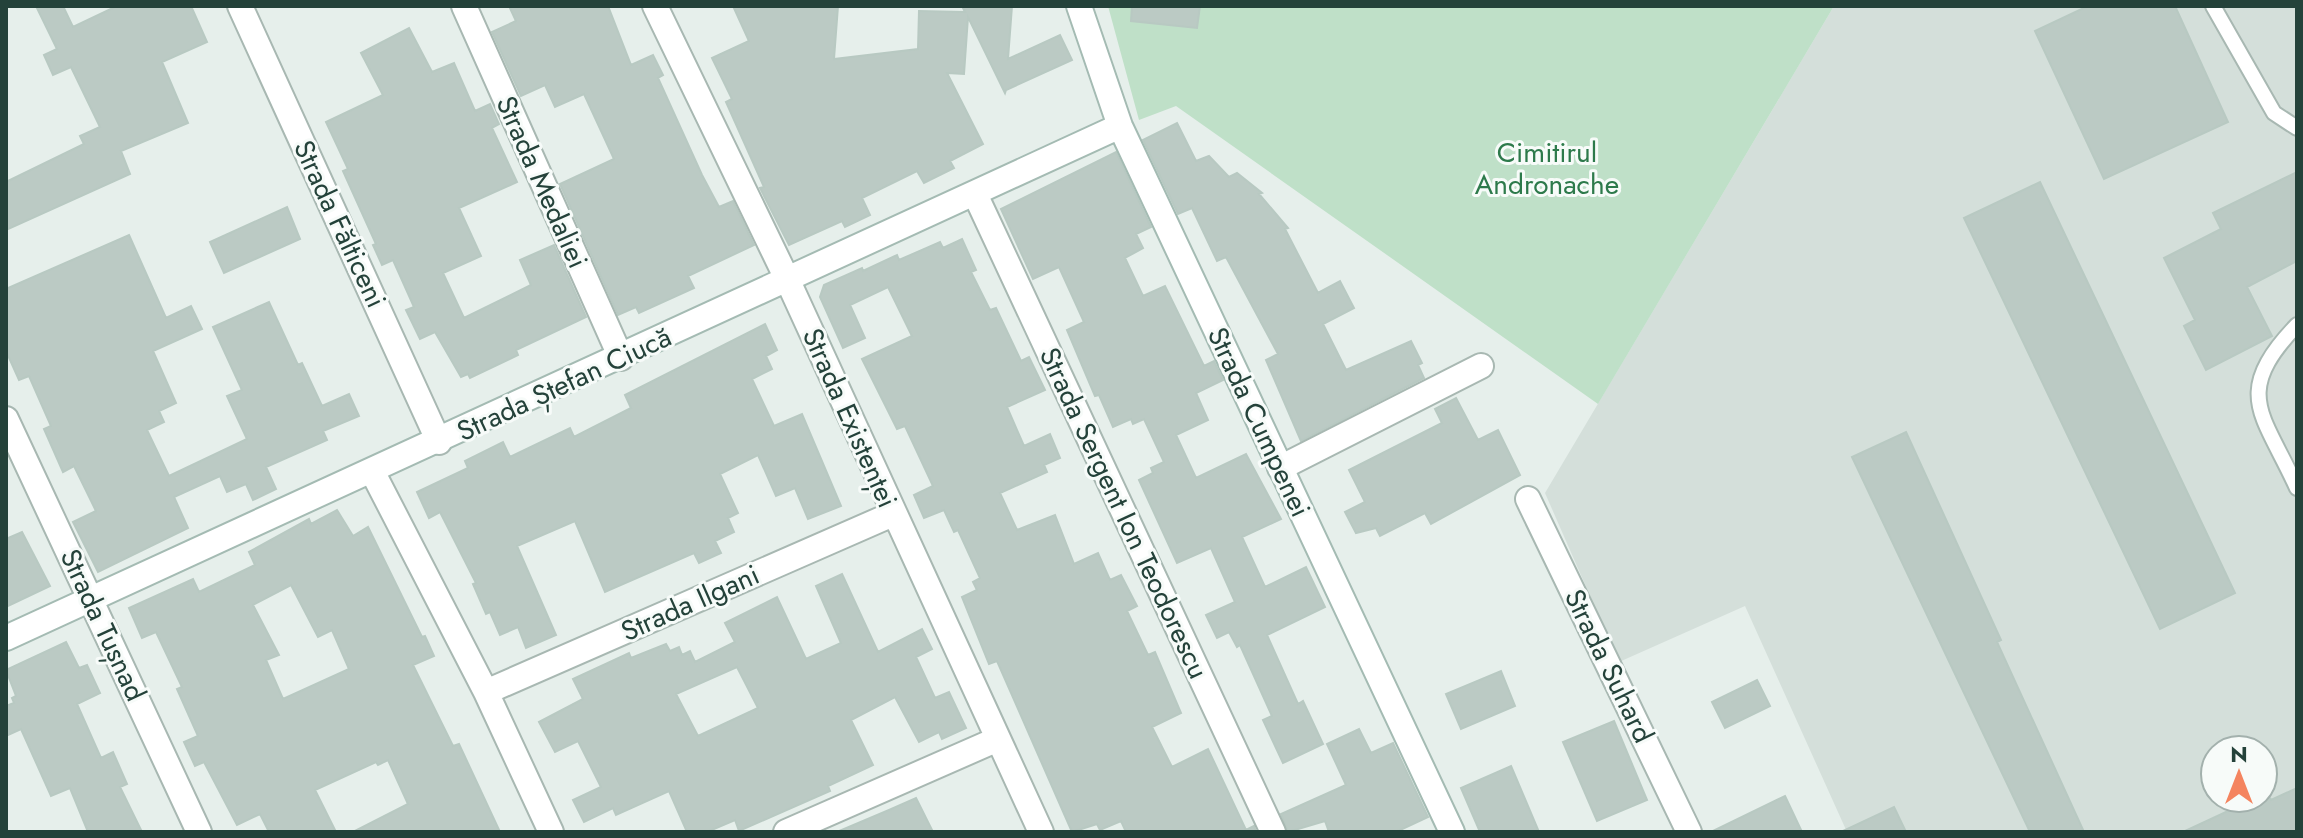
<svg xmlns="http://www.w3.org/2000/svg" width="2303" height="838" viewBox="0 0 2303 838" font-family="Jost,sans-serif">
<rect width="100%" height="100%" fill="#e6efeb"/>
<path fill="#d4dfda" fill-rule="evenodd" d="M1834,6H2297V832H1847L1745,606L1619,662L1545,493ZM2215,750H2263V798H2215Z"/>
<path fill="#bfe0c8" d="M1108,6H1834L1598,404L1176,106L1139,120Z"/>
<path fill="#bbcac4" stroke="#b8c9c2" stroke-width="2" fill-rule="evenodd" d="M36,6H63L73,27L117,6H191L207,42L162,62L188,123L121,151L130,174L6,230V182L84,144L80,136L100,127L71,67L53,75L44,55L57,49Z
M509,6H608L631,65L653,55L663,75L658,78L702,175L719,207L733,201L754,245L688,276L694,288L639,313L636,307L618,315L560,184L614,159L584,94L555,107L545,85L521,96L492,32L516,21Z
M733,6H838L834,59L918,49L919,11L965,12L962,6H1012L1008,59L1060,35L1072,60L1006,90L1005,93L968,17L964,74L947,73L983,144L950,161L954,168L924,183L917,171L862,198L870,215L845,227L842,221L789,245L760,188L764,187L726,102L732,99L712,58L749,41Z
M1132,6H1200L1197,28L1131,21Z
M2088,6H2175L2228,122L2104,179L2035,31Z
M409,28L432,72L454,63L475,111L490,104L499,124L492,128L517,182L459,208L481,256L443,273L464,318L531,285L520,260L554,245L586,317L516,350L518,355L470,378L468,374L461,377L435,332L420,339L406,310L414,307L393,260L382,265L373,245L376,244L343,171L348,169L326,122L383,95L361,53Z
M1177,123L1196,161L1209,156L1229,177L1237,173L1262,193L1259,194L1288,228L1285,229L1318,293L1340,281L1354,308L1323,324L1346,370L1411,341L1422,363L1418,365L1424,378L1301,441L1266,360L1278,354L1226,257L1217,261L1192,208L1178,214L1143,140Z
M1116,152L1151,227L1136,234L1143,248L1125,258L1143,296L1165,286L1204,366L1214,361L1223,380L1196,393L1208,420L1176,435L1196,478L1246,454L1281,519L1242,537L1265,587L1306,567L1325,607L1267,635L1298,704L1303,701L1323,744L1283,763L1263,720L1272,716L1240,645L1237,647L1229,632L1217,638L1206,615L1235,602L1211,548L1177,563L1139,480L1153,473L1151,468L1164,462L1144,419L1133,424L1131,419L1113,427L1099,395L1095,396L1067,330L1084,322L1059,267L1033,279L1001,209Z
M2297,172V261L2247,287L2272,336L2206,370L2184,326L2195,320L2164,258L2221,229L2213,213Z
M2040,182L2235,593L2160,629L1964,218Z
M287,207L300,239L224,273L210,242Z
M129,235L166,318L191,306L202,329L153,351L176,403L159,411L164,422L147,430L169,476L247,439L227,396L242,390L213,327L269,302L298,365L302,363L322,406L349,394L359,416L323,431L327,440L266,467L276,489L253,500L246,484L227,492L220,476L174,497L188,528L98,572L73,522L96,511L74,466L63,472L44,429L51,426L29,376L19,380L6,351V289Z
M962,239L976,270L971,272L990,310L996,308L1021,361L1029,357L1045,390L1007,407L1024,446L1050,434L1060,458L1044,465L1047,472L1000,493L1017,530L1055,515L1074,564L1098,553L1110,580L1121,575L1137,606L1127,611L1148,655L1155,652L1181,713L1152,727L1172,767L1208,749L1246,830L1254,826L1256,832H1126L1121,821L1100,830L1097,824L1072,832L997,661L989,664L962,597L977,590L973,582L980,578L958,530L954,532L944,510L924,518L914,495L933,486L905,426L897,429L862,359L912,336L888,287L850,305L865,338L843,348L820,297L824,285L862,268L863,271L897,255L899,260L940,242L943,248Z
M765,324L777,350L766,356L772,369L752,379L774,426L802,414L841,506L808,519L795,488L776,496L758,455L720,474L738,513L728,518L734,532L715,541L721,553L699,563L694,553L605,592L575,521L517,546L556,635L526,648L518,627L500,635L490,612L486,614L473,584L476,583L440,512L429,518L417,492L468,468L465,461L503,442L510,457L570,428L574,437L631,408L625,395Z
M1456,398L1478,440L1498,430L1520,475L1431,524L1425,513L1380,536L1376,528L1356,533L1345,512L1365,502L1349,470L1442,423L1435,409Z
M1906,432L2001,640L1997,642L2084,832H2030L1852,457Z
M337,510L353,536L368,527L422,637L425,636L434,656L413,665L453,746L459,744L500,832H353L408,804L388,760L378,765L376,762L315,790L336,832H269L260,814L237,825L204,762L195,766L184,742L198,736L177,689L182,687L156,632L142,638L129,608L193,579L199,592L255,565L249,552L309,519L311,524ZM291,585L318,637L332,630L349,669L283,699L266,660L279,655L253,605Z
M22,532L50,586L6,607V539Z
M842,574L878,652L922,629L932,649L916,657L935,698L949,692L966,728L942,739L939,732L919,742L895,697L851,720L873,765L828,786L830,791L739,831L735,820L707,832H687L669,791L616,815L613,808L584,822L573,800L601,787L578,741L555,752L539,722L583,699L573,679L629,653L631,658L666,644L670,651L679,647L682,655L690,651L695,662L735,642L725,623L777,597L806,659L841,643L816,586ZM737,667L758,708L698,736L676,694Z
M66,642L79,668L87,665L100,693L77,704L101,758L113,752L127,784L120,787L142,832H88L70,788L51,796L21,729L6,736V706L14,703L12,698L16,696L6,670Z
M1501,671L1515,706L1461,729L1446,694Z
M1757,680L1770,706L1725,728L1712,702Z
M1614,721L1647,800L1597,821L1563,742Z
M1359,729L1371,753L1393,743L1428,817L1396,832H1329L1325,821L1288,832L1281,814L1346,785L1327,744Z
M1511,766L1539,832H1480L1461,788Z
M2297,788V832H2183L2256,798H2263L2267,793L2271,800Z
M1785,796L1802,832H1711Z
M916,798L933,832H837L889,810Z
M1894,807L1906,832H1841Z"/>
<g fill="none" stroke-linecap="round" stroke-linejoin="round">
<defs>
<path id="lane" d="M2213,6L2274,113L2297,128
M2297,325C2231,394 2263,413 2297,488"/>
<path id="street" d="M240,6L439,442
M464,6L621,358
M655,6L788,281L1041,832
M975,194L1273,832
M6,419L199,832
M1280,468L1481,366
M372,471L486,692L551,832
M1528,499L1689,832
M486,692L893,514
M786,832L998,739"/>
<path id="secondary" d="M1079,6L1120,126L1452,832
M6,638L1120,126"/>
</defs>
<use href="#lane" stroke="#a8b8b2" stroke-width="18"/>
<use href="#street" stroke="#a8b8b2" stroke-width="28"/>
<use href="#secondary" stroke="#a4bbb3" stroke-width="28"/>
<use href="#lane" stroke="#fff" stroke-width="14"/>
<use href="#street" stroke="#fff" stroke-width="24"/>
<use href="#secondary" stroke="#fff" stroke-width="24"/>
</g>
<g text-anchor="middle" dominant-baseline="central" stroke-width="6" stroke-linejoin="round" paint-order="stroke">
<g font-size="28" fill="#2d7a4b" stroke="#f7fbf9">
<text x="1547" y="152">Cimitirul<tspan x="1547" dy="32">Andronache</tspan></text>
</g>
<g font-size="28" fill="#24423a" stroke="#f7fbf9">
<text transform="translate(542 182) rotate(66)">Strada Medaliei</text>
<text transform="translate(340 224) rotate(65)">Strada Fălticeni</text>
<text transform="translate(564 384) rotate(-25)">Strada Ștefan Ciucă</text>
<text transform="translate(850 418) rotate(66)">Strada Existenței</text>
<text transform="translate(1259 422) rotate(65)">Strada Cumpenei</text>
<text transform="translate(1124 513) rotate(65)">Strada Sergent Ion Teodorescu</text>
<text transform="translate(690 603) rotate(-24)">Strada Ilgani</text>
<text transform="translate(103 625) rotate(65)">Strada Tușnad</text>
<text transform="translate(1609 666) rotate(64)">Strada Suhard</text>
</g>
</g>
<rect width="2303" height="838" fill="none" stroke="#24423a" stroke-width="16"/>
<g transform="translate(2239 774)"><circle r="38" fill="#f7fbf9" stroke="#a3b1ad" stroke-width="2"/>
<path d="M0-6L14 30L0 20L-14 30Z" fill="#f4845f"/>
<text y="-12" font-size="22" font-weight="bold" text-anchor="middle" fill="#24423a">N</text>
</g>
</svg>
